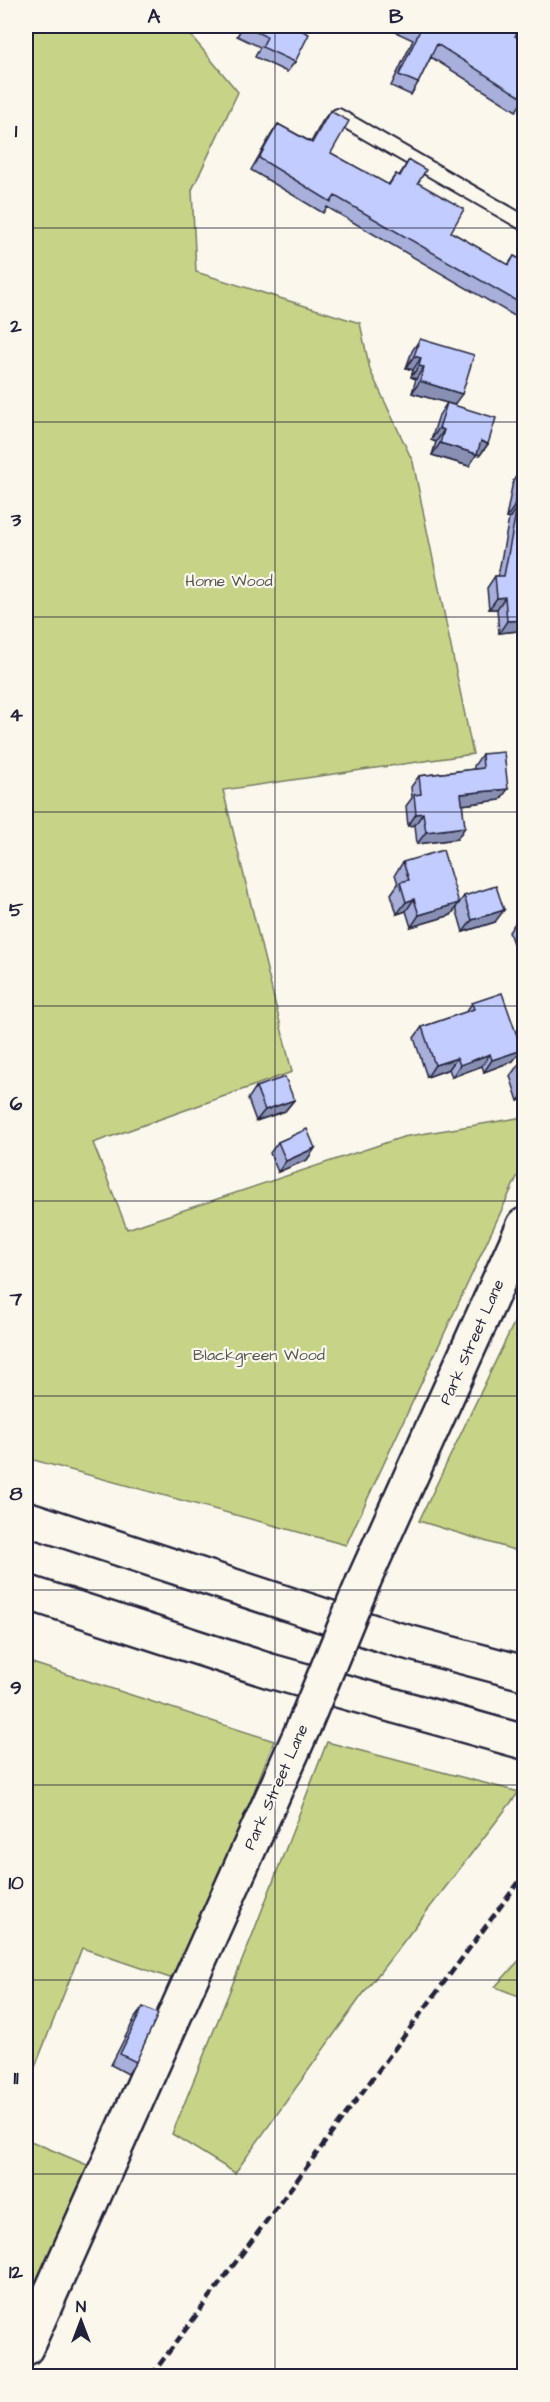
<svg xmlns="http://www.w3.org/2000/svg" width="550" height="2402" viewBox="0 0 550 2402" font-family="'Architects Daughter',sans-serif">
<rect width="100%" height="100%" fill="#fbf7ec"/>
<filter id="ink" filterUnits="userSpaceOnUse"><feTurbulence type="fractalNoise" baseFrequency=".0167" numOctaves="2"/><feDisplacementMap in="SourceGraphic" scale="12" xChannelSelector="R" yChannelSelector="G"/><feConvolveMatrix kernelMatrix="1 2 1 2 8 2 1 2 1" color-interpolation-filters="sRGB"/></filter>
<g filter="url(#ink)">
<path fill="#c7d487" stroke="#747b61" stroke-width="1.5" d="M26,26H183L238,92L192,190L196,272L360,323L370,370L413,462L473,754L223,790L292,1072L93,1143L127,1229L403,1137L524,1117V1162L346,1545L26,1458Z
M524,1302V1553L419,1521Z
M26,1661L274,1741L179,1981L82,1948L26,2090Z
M327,1742L519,1792L360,1998L235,2173L172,2134L252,1936Z
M524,1955V1998L495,1987Z
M26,2139L94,2168L26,2315Z"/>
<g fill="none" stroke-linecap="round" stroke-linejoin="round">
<defs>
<path id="lane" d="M338,116L524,223"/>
<path id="secondary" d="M364,1580L524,1225
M26,2348L303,1728"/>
<path id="highway" d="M26,1518L392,1638L524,1673
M26,1592L270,1671L524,1742"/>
</defs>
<use href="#lane" stroke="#22223b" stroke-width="18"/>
<use href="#secondary" stroke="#22223b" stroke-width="38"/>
<use href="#highway" stroke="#22223b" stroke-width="38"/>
<use href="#lane" stroke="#fbf7ec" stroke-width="14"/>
<use href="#secondary" stroke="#fbf7ec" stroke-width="33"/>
<use href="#highway" stroke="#fbf7ec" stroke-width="33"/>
<path stroke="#22223b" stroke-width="4.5" stroke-dasharray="9 4.5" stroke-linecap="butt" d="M151,2376L524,1875"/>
<defs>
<path id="secondary-bridge" d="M303,1728L364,1580"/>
</defs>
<use href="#secondary-bridge" stroke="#22223b" stroke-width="38" stroke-linecap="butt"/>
<use href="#secondary-bridge" stroke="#fbf7ec" stroke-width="33"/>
</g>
<path fill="#a7afda" stroke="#22223b" stroke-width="1.5" d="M243,26H292L295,62L287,72L255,57L260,47L237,36Z
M391,26H504L515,36L525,42V104L522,102L516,111L431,57L418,83L411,95L391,86L413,40L389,29Z
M330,111L331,153L388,185L396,174L399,176L409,160L418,183L451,232L508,265L514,256L525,262V322L327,207L323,213L251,170L271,135L278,124L311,142L322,122Z
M420,339L454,405L488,444L480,455L477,454L469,466L432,455L436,442L431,440L439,415L447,403L412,393L416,379L411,377L413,370L406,368L412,351Z
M521,469L525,470V671H521L518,631L499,633L497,609H489L487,588L495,576H498L509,519L506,518L513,481Z
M482,754L500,800L462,805L465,827L457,839L417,844L415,825L408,826L406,806L412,798L411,787L419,776L474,769V766Z
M403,862L459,903L464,896L495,922L463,932L456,908L451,915L411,927L406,911L397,914L391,894L398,884L395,874Z
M525,917V974L524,975L509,932L517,920Z
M472,1003L513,1061L484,1072L482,1066L452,1077L449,1069L427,1077L414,1038L422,1027L466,1012Z
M525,1062V1098L518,1101L510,1076L518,1065Z
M256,1087L294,1100L285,1111L256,1121L248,1099Z
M278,1142L315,1148L307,1160L278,1172L270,1153Z
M143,2007L136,2062L128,2074L111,2065L135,2018Z"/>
<path fill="#888fb2" stroke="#22223b" stroke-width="1.5" d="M414,356L421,358L413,370L406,368Z
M419,366L424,367L416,379L411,377Z
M420,381L462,394L454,405L412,393Z
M439,428L444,430L436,442L431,440Z
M481,441L488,444L480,455L473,453Z
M440,443L477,454L469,466L432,455Z
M514,507H517L509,519L506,518Z
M505,597L497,609H489L497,598Z
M525,620V622L518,631L499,633L507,621Z
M508,789L500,800L453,806L461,794Z
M423,813L415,825L408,826L416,814Z
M465,827L457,839L417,844L426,832Z
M414,899L406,911L397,914L406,902Z
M459,903L451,915L411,927L419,915Z
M504,910L495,922L463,932L472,920Z
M522,1050L513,1061L484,1072L492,1060Z
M490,1054L482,1066L452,1077L460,1065Z
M457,1058L449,1069L427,1077L435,1065Z
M525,1092V1098L518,1101Z
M294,1100L285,1111L256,1121L265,1110Z
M315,1148L307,1160L278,1172L286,1161Z"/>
<path fill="#c2ccfe" stroke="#22223b" stroke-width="1.5" d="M244,26H292L309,34L295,62L262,47L267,37Z
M414,26H504L517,34L515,36L525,42V98L524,99L437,44L418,83L399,75L421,28Z
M330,111L349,121L331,153L389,185L396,174L400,176L409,160L426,170L418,183L464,209L451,232L509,265L514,256L525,262V306L335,196L331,202L259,158L278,124L312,143Z
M420,339L474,355L462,394L420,381L424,367L419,366L421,358L414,356Z
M447,403L496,418L488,444L481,441L477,454L440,443L444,430L439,428Z
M521,469L525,470V620L507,621L505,597L497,598L495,576H504L517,507H514Z
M504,752L508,789L461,794L465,827L426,832L423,813L416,814L414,795L421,794L419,776L483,768L482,754Z
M443,850L459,903L419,915L414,899L406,902L400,882L409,880L403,862Z
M496,886L504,910L472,920L464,896Z
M525,917V942L517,920Z
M502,993L522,1050L492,1060L490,1054L460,1065L457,1058L435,1065L422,1027L474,1009L472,1003Z
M525,1062V1083L518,1065Z
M285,1077L294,1100L265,1110L256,1087Z
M307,1129L315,1148L286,1161L278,1142Z
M143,2007L158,2014L136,2062L120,2054Z"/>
</g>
<path fill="none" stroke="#22223b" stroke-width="1.5" stroke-opacity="0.55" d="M275,26V2376M26,228H524M26,422H524M26,617H524M26,812H524M26,1006H524M26,1201H524M26,1396H524M26,1590H524M26,1785H524M26,1980H524M26,2174H524"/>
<g text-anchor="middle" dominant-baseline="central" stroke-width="4.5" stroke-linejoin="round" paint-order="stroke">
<g font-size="16" fill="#545752" stroke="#fbf7ec">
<text x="229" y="581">Home Wood</text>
<text x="259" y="1355">Blackgreen Wood</text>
</g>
<g font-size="16" fill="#22223b" stroke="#fbf7ec">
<text transform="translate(472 1342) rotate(-66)">Park Street Lane</text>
<text transform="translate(276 1787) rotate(-66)">Park Street Lane</text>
</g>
</g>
<rect width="550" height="2402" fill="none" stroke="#fbf7ec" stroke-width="66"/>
<g transform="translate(81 2321)" stroke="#fbf7ec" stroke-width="4.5" paint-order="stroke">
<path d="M0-4.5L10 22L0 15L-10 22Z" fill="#22223b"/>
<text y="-9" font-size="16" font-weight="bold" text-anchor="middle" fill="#22223b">N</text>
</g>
<rect x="33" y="33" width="484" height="2336" fill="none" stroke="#22223b" stroke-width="2"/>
<g font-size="20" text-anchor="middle" font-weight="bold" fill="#22223b">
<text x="154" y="23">A</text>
<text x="396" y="23">B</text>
<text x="16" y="137">1</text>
<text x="16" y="332">2</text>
<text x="16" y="526">3</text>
<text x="16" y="721">4</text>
<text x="16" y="916">5</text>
<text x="16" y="1110">6</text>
<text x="16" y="1305">7</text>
<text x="16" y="1500">8</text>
<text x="16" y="1694">9</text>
<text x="16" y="1889">10</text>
<text x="16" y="2084">11</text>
<text x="16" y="2278">12</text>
</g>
</svg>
